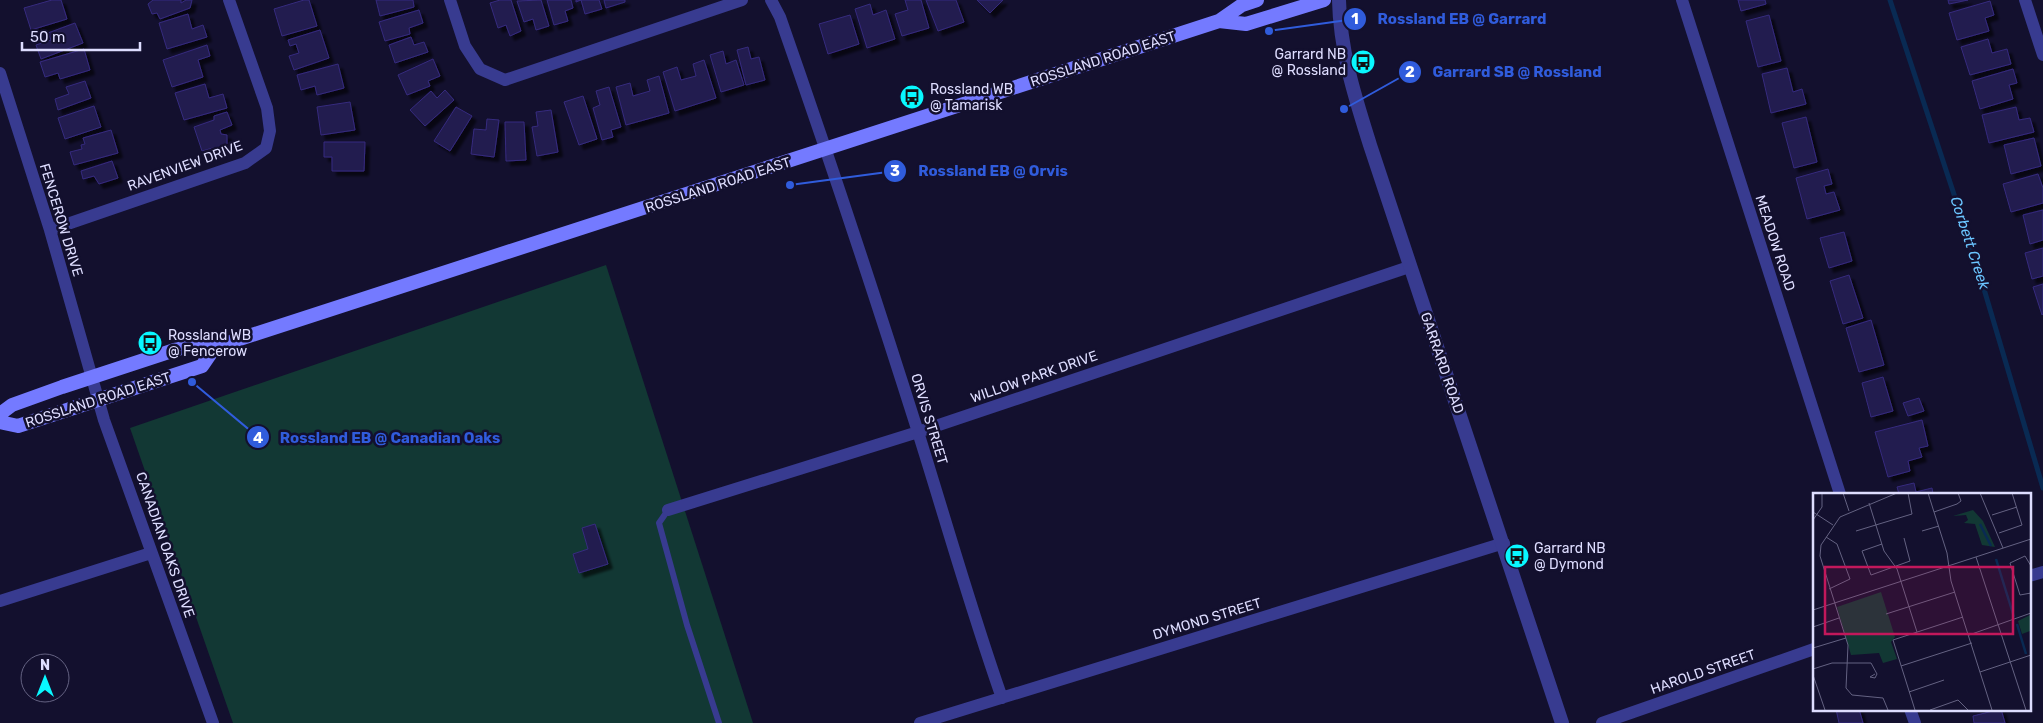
<svg xmlns="http://www.w3.org/2000/svg" width="2043" height="723" viewBox="0 0 2043 723" font-family="Rubik,sans-serif">
<defs>
<filter id="shadow"><feDropShadow dx="4.5" dy="4.5" stdDeviation="1" flood-color="#0009"/></filter>
</defs>
<rect width="100%" height="100%" fill="#13102e"/>
<path fill="#123834" d="M606,265L753,723H233L130,428Z"/>
<g fill="none" stroke-linecap="round" stroke-linejoin="round">
<path stroke="#092a53" stroke-width="5" d="M1890,0L1973,252L2043,488"/>
</g>
<path fill="#221b50" stroke="#362b7e" filter="url(#shadow)" d="M52,0H61L67,19L31,30L24,8Z
M153,0H181V3L186,0H192L190,8L160,19L157,13L152,14L148,4Z
M304,0H309L317,26L282,36L274,9Z
M376,0H413L414,7L380,16Z
M500,0H511L521,31L510,36L506,25L498,28L490,3Z
M541,0L549,26L536,30L533,19L524,22L517,1Z
M547,0H571L573,8L565,11L568,21L554,25Z
M576,0H599L602,9L585,14L581,0L576,2Z
M604,0H625V2L606,8Z
M905,0H921L929,28L902,36L895,14L908,10Z
M926,0H956L964,22L938,31Z
M977,0H1003L990,13Z
M1738,0H1765L1766,4L1741,11Z
M1948,0H1968L1949,4Z
M1990,1L1994,15L1985,18L1989,31L1957,40L1949,13Z
M870,4L873,15L886,10L895,39L867,48L855,9Z
M419,10L423,23L409,28L410,34L385,41L379,22Z
M188,14L192,29L203,25L207,37L167,49L159,23Z
M850,15L859,44L828,54L819,24Z
M1769,15L1781,61L1758,67L1746,21Z
M75,23L83,43L41,59L36,45L51,40L48,33Z
M320,30L329,58L294,70L289,56L299,53L296,44L290,46L288,40Z
M411,37L414,45L424,42L428,52L395,63L389,45Z
M1988,39L1992,53L2007,49L2011,64L1970,75L1961,47Z
M207,45L210,56L198,60L203,77L172,87L163,60Z
M748,47L751,59L759,57L765,80L746,85L737,50Z
M84,49L90,70L60,79L58,73L45,77L40,62Z
M723,51L726,64L736,60L744,85L721,92L710,55Z
M433,59L440,76L428,81L430,86L407,95L398,75Z
M704,60L716,98L675,111L663,72L677,67L681,80L696,76L693,64Z
M338,64L344,88L317,95L315,86L301,90L297,75Z
M1787,68L1793,92L1802,89L1806,104L1771,113L1762,74Z
M2013,69L2017,83L2009,85L2013,99L1980,109L1972,81Z
M659,76L669,113L626,125L616,87L630,83L633,96L650,91L647,80Z
M85,81L91,98L58,110L55,99L69,94L66,87Z
M205,84L209,98L223,94L227,108L184,120L175,93Z
M609,87L621,127L611,130L613,137L602,140L593,108L600,105L596,91Z
M445,90L454,100L425,126L410,110L431,91L437,98Z
M583,96L597,139L579,145L564,102Z
M350,102L355,130L321,135L317,107Z
M94,106L101,127L65,139L58,118Z
M456,107L472,116L450,151L434,141Z
M2016,107L2019,120L2030,118L2034,132L1989,143L1982,115Z
M551,110L558,152L537,156L532,127L538,126L536,112Z
M227,112L232,125L220,130L221,134L227,135V144L202,151L194,127L214,120V116Z
M1806,117L1817,162L1794,168L1782,123Z
M487,119L499,120L494,157L471,154L474,129L486,130Z
M505,122H524L526,160L506,161Z
M111,130L118,153L74,165L70,152L82,149L81,145L85,144L83,138Z
M2034,138L2041,166L2011,174L2004,145Z
M324,142H365L364,171H332V157H324Z
M112,161L118,178L99,184L94,176L83,179L81,171Z
M1828,169L1832,184L1824,186L1826,194L1834,192L1840,210L1807,219L1796,178Z
M2038,174L2043,188V203L2011,212L2003,184Z
M2043,210V240L2030,244L2023,215Z
M1844,232L1852,261L1829,268L1820,238Z
M2043,248V276L2032,279L2025,253Z
M1849,275L1863,318L1843,324L1830,281Z
M2043,284V314L2042,315L2033,287Z
M1871,320L1884,365L1859,372L1846,328Z
M1883,377L1893,411L1871,417L1862,383Z
M1919,398L1924,411L1908,416L1903,403Z
M1922,420L1928,446L1919,448L1922,457L1908,461L1910,471L1888,477L1875,432Z
M1914,483L1916,492L1932,488L1933,494H1899L1897,487Z
M595,524L608,564L579,573L573,554L588,549L582,528Z
M1836,709H1859L1863,723H1839Z
M2001,709L2005,723H1974L1973,716Z"/>
<g fill="none" stroke-linecap="round" stroke-linejoin="round">
<path stroke="#383b90" stroke-width="6" d="M668,510L659,523L687,625L719,723"/>
<path stroke="#383b90" stroke-width="12" d="M450,0L465,46L480,69L505,80L742,0
M771,0L780,17C828,154 874,293 918,432C946,521 971,610 1002,698
M1682,0L1840,494
M2025,0L2043,55
M0,73L50,230L104,420L213,723
M50,230L245,163L266,148L270,131L267,108L229,0
M668,510L918,432L1409,267
M2029,576L2043,572
M0,601L151,553
M1910,709L1915,723
M920,723L1504,543
M1602,723L1814,649"/>
<path stroke="#383b90" stroke-width="14" d="M1339,0C1340,51 1355,97 1370,145L1562,723"/>
<path stroke="#747aff" stroke-width="14" d="M1219,21L1246,24L1324,0
M0,414L12,405L62,387L196,343L215,347L1219,21L1242,5L1257,0
M0,422L18,426L202,366L215,347"/>
</g>
<defs>
<symbol id="bus-disc" viewBox="-11 -11 22 22"><circle r="9.5" fill="#09f8ff" stroke="#13102e"/><path d="M-5-6H5V4H4V6H2V4H-2V6H-4V4H-5ZM-3.5-4V0h7V-4ZM-3.5 1.2v1.5H-2V1.2ZM2 1.2v1.5H3.5V1.2Z" fill="#111"/></symbol>
</defs>
<g fill-rule="evenodd">
<use href="#bus-disc" x="1349" y="48" width="28" height="28"/>
<use href="#bus-disc" x="898" y="83" width="28" height="28"/>
<use href="#bus-disc" x="136" y="329" width="28" height="28"/>
<use href="#bus-disc" x="1503" y="542" width="28" height="28"/>
</g>
<g text-anchor="middle" dominant-baseline="central" stroke-width="5" stroke-linejoin="round" paint-order="stroke">
<g font-size="14" fill="#deddff" stroke="#13102e" text-anchor="start">
<text x="1346" y="54" text-anchor="end">Garrard NB<tspan x="1346" dy="16">@ Rossland</tspan></text>
<text x="930" y="89">Rossland WB<tspan x="930" dy="16">@ Tamarisk</tspan></text>
<text x="168" y="335">Rossland WB<tspan x="168" dy="16">@ Fencerow</tspan></text>
<text x="1534" y="548">Garrard NB<tspan x="1534" dy="16">@ Dymond</tspan></text>
</g>
<g font-size="14" fill="#deddff" stroke="#13102e">
<text transform="translate(1103 59) rotate(-18)">ROSSLAND ROAD EAST</text>
<text transform="translate(185 166) rotate(-20)">RAVENVIEW DRIVE</text>
<text transform="translate(718 185) rotate(-18)">ROSSLAND ROAD EAST</text>
<text transform="translate(61 220) rotate(73)">FENCEROW DRIVE</text>
<text transform="translate(1775 243) rotate(72)">MEADOW ROAD</text>
<text transform="translate(1442 363) rotate(71)">GARRARD ROAD</text>
<text transform="translate(1034 377) rotate(-19)">WILLOW PARK DRIVE</text>
<text transform="translate(98 400) rotate(-18)">ROSSLAND ROAD EAST</text>
<text transform="translate(929 419) rotate(73)">ORVIS STREET</text>
<text transform="translate(165 545) rotate(71)">CANADIAN OAKS DRIVE</text>
<text transform="translate(1207 619) rotate(-17)">DYMOND STREET</text>
<text transform="translate(1703 672) rotate(-19)">HAROLD STREET</text>
</g>
<g font-size="15" font-style="italic" fill="#6bc5ff" stroke="#13102e">
<text transform="translate(1970 243) rotate(72)">Corbett Creek</text>
</g>
</g>
<g transform="translate(1813 493)">
<rect width="218" height="218" fill="#13102e"/>
<path d="M160,17L170,28L182,54L169,52L162,31L151,30L155,27L153,22L140,23ZM68,99L82,144L78,149L84,166L70,170L66,160L38,162L24,114ZM217,122V138L209,141L205,128Z" fill="#123834"/>
<path fill="none" stroke="#092a53" stroke-width="2.5" d="M167,31L178,53M183,66L201,124M204,131L213,161"/>
<path fill="none" stroke="#646282" stroke-width="1" d="M30,0L36,18M115,0L134,60L138,88L179,217M167,0L190,55M56,10L71,58L84,76L104,139M0,19L20,32M121,19L144,11L148,8L145,0M179,22L204,14M0,27L9,14V0M43,38L99,21L95,0M109,38L126,33M186,40L209,32L199,0M13,44L24,51L37,86L16,96M69,51L49,58L58,82L97,68L91,45M163,64L213,217M218,73L212,63L197,70L207,102L218,100M0,117L218,46M73,121L142,99M0,134L26,125M156,142L218,120M0,155L33,145M88,173L159,150M0,176L19,170H58L64,181L62,185L57,184L62,181M167,179L218,162M0,182L12,217M96,199L131,187M75,217L70,205L39,202L33,195L35,152L7,63L8,52L27,24L84,0M102,217L80,147L150,124M117,217L145,207L155,217"/>
<path fill="#c2185b" fill-opacity="0.15" stroke="#c2185b" stroke-width="2.5" d="M12,74H200V141H12Z"/>
<rect width="218" height="218" fill="none" stroke="#deddff" stroke-width="2.5"/>
</g>
<path fill="none" stroke="#305cdc" stroke-width="2" d="M1269 31L1355 19M1344 109L1410 72M790 185L895 171M192 382L258 437"/>
<g fill="#305cdc" stroke="#13102e" stroke-width="2">
<circle cx="1269" cy="31" r="5"/>
<circle cx="1344" cy="109" r="5"/>
<circle cx="790" cy="185" r="5"/>
<circle cx="192" cy="382" r="5"/>
<circle cx="1355" cy="19" r="12"/>
<circle cx="1410" cy="72" r="12"/>
<circle cx="895" cy="171" r="12"/>
<circle cx="258" cy="437" r="12"/>
</g>
<g font-size="15" text-anchor="middle" font-weight="bold" fill="#fff">
<text x="1355" y="24">1</text>
<text x="1410" y="77">2</text>
<text x="895" y="176">3</text>
<text x="258" y="443">4</text>
</g>
<g font-size="15" text-anchor="middle" font-weight="bold" fill="#305cdc" stroke="#13102e" stroke-width="5" stroke-linejoin="round" paint-order="stroke">
<text x="1462" y="24">Rossland EB @ Garrard</text>
<text x="1517" y="77">Garrard SB @ Rossland</text>
<text x="993" y="176">Rossland EB @ Orvis</text>
<text x="390" y="443">Rossland EB @ Canadian Oaks</text>
</g>
<g transform="translate(45 678)"><circle r="24" fill="#13102e" stroke="#646282"/>
<path d="M0-4L9 19L0 12L-9 19Z" fill="#09f8ff"/>
<text y="-8" font-size="14" font-weight="bold" text-anchor="middle" fill="#deddff">N</text>
</g>
<path d="M22 42v8h118v-8" fill="none" stroke="#deddff" stroke-width="2.5"/>
<text x="30" y="42" font-size="15" fill="#deddff" stroke="#13102e" stroke-width="4" paint-order="stroke">50 m</text>
</svg>
